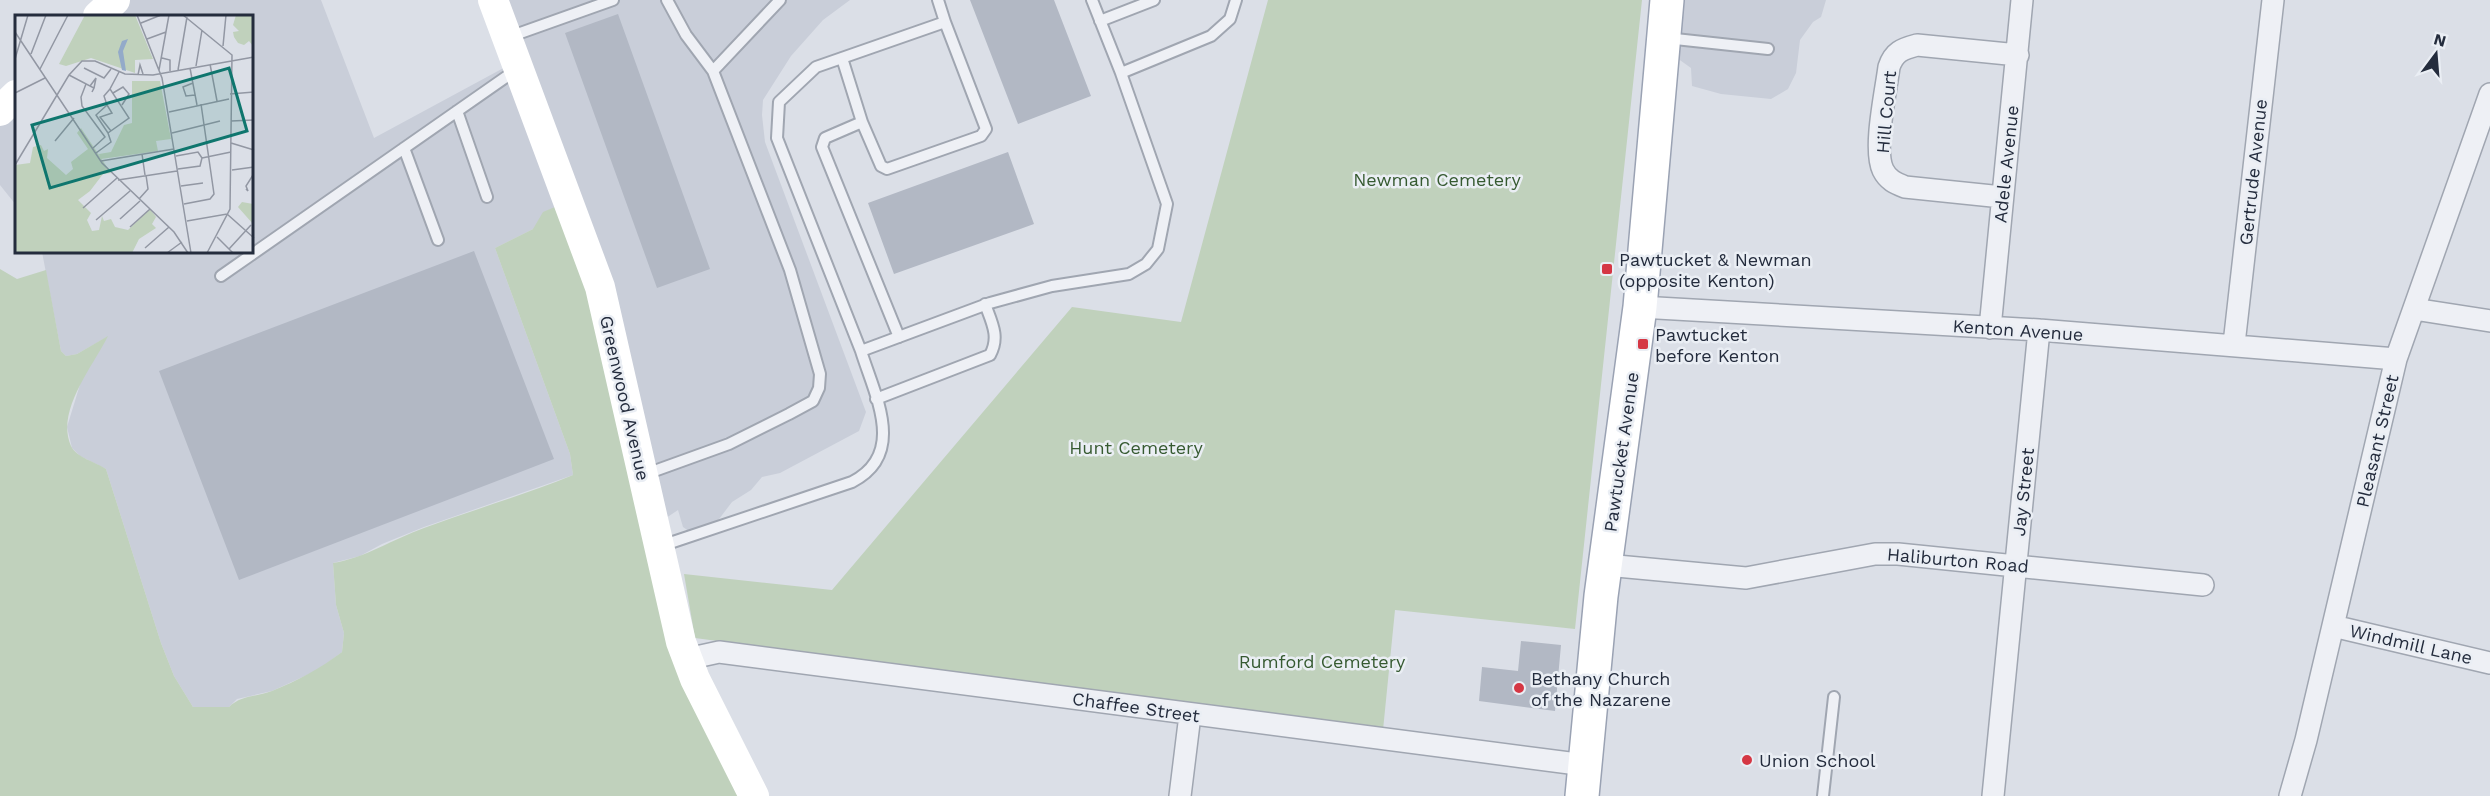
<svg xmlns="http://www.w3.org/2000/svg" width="2490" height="796" viewBox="0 0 2490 796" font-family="'Work Sans',sans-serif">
<rect width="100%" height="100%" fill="#dbdfe7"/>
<path fill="#c9ced9" d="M112,0H321L374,138L511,64L486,0H850L823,20L791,56L763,100L762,115L765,142L866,412L859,431L780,473L762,477L751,490L732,502L713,527L693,534L683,527L678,510L657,524L533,229L495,248L570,454L573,475L424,527L382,544L360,556L333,563L336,605L344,633L342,652L318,670L272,691L237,699L229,707H193L174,676L161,643L106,469L80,456L72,448L67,427L82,378L107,337L77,354L66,356L61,351L42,252H252V16H95Z
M1666,0H1826L1821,17L1813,22L1800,40L1796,73L1788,89L1771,99L1721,94L1692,86L1691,68L1677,58Z
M16,93V205L0,185V109Z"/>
<path fill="#c0d1bc" d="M1268,0H1642L1575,629L1395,610L1383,730L695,638L684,574L832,590L1072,307L1181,322Z
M569,201L648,524L753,796H0V269L17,279L46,270L61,351L66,356L77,354L108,336C94,365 55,411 71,446C77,458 96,462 106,469L161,643L174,676L193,707H229C241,695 256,697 272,691C297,681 321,668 342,652L344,633L336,605L333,563C365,558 393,539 424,528C473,510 524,495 573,475L570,454L495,248L533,229L543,212Z"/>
<path fill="#b2b8c4" d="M970,0H1054L1091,96L1018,124Z
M618,14L710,269L657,288L565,33Z
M1008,152L1034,224L894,274L868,203Z
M474,251L554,459L239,580L159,371Z
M1521,641L1561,645L1555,711L1479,701L1482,667L1518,671Z"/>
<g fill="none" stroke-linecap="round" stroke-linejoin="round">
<defs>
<path id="lane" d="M1100,21L1154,0
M509,37L613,0
M1666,38L1768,49
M842,58L862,122
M713,71L780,0
M1121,73L1211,36L1230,19L1236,0
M457,111L487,197
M404,148L438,240
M221,276L516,70
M899,337L822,147L825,138L862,122L881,166L887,169L981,136L986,129L945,22
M861,351L777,138L779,102L816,67L945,22L938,0
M876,399L990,355C1000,337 992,323 985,304
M646,474L729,444L789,414L813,401L819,388L820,374L790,270L713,71L686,35L667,0
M661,546L852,482C907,454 875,396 861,351L990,303L1052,286L1129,274L1146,264L1158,249L1167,204L1121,73L1092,0
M1823,796L1834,697"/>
<path id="street" d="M2002,197L1905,187C1895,183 1888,180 1883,170C1873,149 1886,91 1889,67C1894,52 1902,49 1917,45L2018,55
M1640,307L2039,330L2396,359
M2414,309L2490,321
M1990,328L2022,0
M2234,344L2273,0
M1606,565L1746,578L1875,554H1898L2203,585
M2333,626L2490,663
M687,659L719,652L1585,765
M1180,796L1190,715
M1993,796L2039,330
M2290,796L2306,740L2396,359L2490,94"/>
<path id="primary" d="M1582,796L1601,596L1640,307L1667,0"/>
</defs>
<use href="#lane" stroke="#a0a6b1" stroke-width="14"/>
<use href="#street" stroke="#a0a6b1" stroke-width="24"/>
<use href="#primary" stroke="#9aa2b3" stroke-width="36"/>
<use href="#lane" stroke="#eef0f5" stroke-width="10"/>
<use href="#street" stroke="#eef0f5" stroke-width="21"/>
<path stroke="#fff" stroke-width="30" d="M493,0L600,287L681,642L695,679L754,796
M98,16L115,0
M0,111L16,95"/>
<use href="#primary" stroke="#fff" stroke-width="33"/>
</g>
<g fill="#d53744" stroke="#eaeef4" stroke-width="2">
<rect x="1601" y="263" width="12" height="12" rx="3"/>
<rect x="1637" y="338" width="12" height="12" rx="3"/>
<circle cx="1519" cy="688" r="6"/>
<circle cx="1747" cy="760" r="6"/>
</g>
<g text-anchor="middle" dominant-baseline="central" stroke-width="5" stroke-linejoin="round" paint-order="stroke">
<g font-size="18" fill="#242c3d" stroke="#eaeef4">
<text transform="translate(1886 112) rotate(-85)">Hill Court</text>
<text transform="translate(2006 164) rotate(-84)">Adele Avenue</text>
<text transform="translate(2253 172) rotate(-84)">Gertrude Avenue</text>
<text transform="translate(2018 330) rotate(4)">Kenton Avenue</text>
<text transform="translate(625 398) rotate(77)">Greenwood Avenue</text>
<text transform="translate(2377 441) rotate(-77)">Pleasant Street</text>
<text transform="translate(1621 452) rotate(-82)">Pawtucket Avenue</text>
<text transform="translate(2023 492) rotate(-84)">Jay Street</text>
<text transform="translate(1958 560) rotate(5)">Haliburton Road</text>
<text transform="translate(2411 644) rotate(13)">Windmill Lane</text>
<text transform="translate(1136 707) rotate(8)">Chaffee Street</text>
</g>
<g font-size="18" fill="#365a31" stroke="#eaeef4">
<text x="1437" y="179">Newman Cemetery</text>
<text x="1136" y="447">Hunt Cemetery</text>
<text x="1322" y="661">Rumford Cemetery</text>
</g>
<g font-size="18" fill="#242c3d" stroke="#eaeef4" text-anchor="start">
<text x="1619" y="259">Pawtucket &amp; Newman<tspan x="1619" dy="21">(opposite Kenton)</tspan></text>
<text x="1655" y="334">Pawtucket<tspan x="1655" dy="21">before Kenton</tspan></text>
<text x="1531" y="678">Bethany Church<tspan x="1531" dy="21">of the Nazarene</tspan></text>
<text x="1759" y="760">Union School</text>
</g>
</g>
<g transform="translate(15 15)">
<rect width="238" height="238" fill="#dbdfe7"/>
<path d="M70,0H120L138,44L120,45V58L76,43L51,51L44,49ZM221,0H238V31L234,26L229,30L223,28L219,22L218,17L224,16L218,10ZM117,66H145L156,124L141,126L143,136L86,144L84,139L96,137L109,110L117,108ZM66,113L96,158L88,159L75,176L63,185L76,198L72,205L77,216L84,215L87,201L89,206L96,204L100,212L113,215L135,194L141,202L137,209L141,213L124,224L117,238H0V150L15,148L18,132L26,130L29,136L33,134L32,143L51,160L58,154L56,147L73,134L62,118ZM227,187L238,189V209L223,192Z" fill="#c0d1bc"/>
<path d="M113,24L108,36L111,56L107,55L103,37L107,26Z" fill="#93aac9"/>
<path fill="none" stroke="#9297a3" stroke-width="1.5" d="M122,0L147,63L176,238M168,0L217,40L215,194L192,238M126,8L146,0M0,17L87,148L159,217L173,238M132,24L151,17M208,31L211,0M16,39L31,0M147,43L155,45V56M0,44L13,0M195,49L202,86M181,51L187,15M69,53L89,63L96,54M175,53L182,90M25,54L53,0M144,55L154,0M163,55L172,2M54,60L79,73L77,77M123,60L125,50L128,59M178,68L168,72L171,81L180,80M71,69L66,82L67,91L90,122L78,133M75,71L81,63L79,73M0,78L30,63M98,78L108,72L114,79L107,90M215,79L239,77M92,90L97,98L85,102L96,116M154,97L214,84M216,106L239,105M93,118L81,100L92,90L89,81L95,74M157,118L205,106M40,126L59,103M216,128L239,135M81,138L96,127L93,118L114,103L95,74L104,57M127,139L130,160M161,141L183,137L187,143L185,151L163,154M187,143L216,137M86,146L159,134M0,150L54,60L67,46H80L110,59L138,60L239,42M217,155L239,152M103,165L162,156M166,171L188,168M231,174L233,176L231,171L238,160M124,184L133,174L131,160M169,189L195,184L199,179L186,89M68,193L102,163M105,204L125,186M81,205L115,176M172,206L212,199L239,223M115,212L135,194M202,222L218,238M130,233L154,212M214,234L236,210M152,238L167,227"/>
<path fill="#0f766e" fill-opacity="0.15" stroke="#0f766e" stroke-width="3" d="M214,53L232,116L35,173L17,110Z"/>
<rect width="238" height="238" fill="none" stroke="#242c3d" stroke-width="3"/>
</g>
<g transform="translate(2436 54) rotate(16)" stroke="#eaeef4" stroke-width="4.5" paint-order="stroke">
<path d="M0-4.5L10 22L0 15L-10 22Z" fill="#242c3d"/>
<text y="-9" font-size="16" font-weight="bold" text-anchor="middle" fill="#242c3d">N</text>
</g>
</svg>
